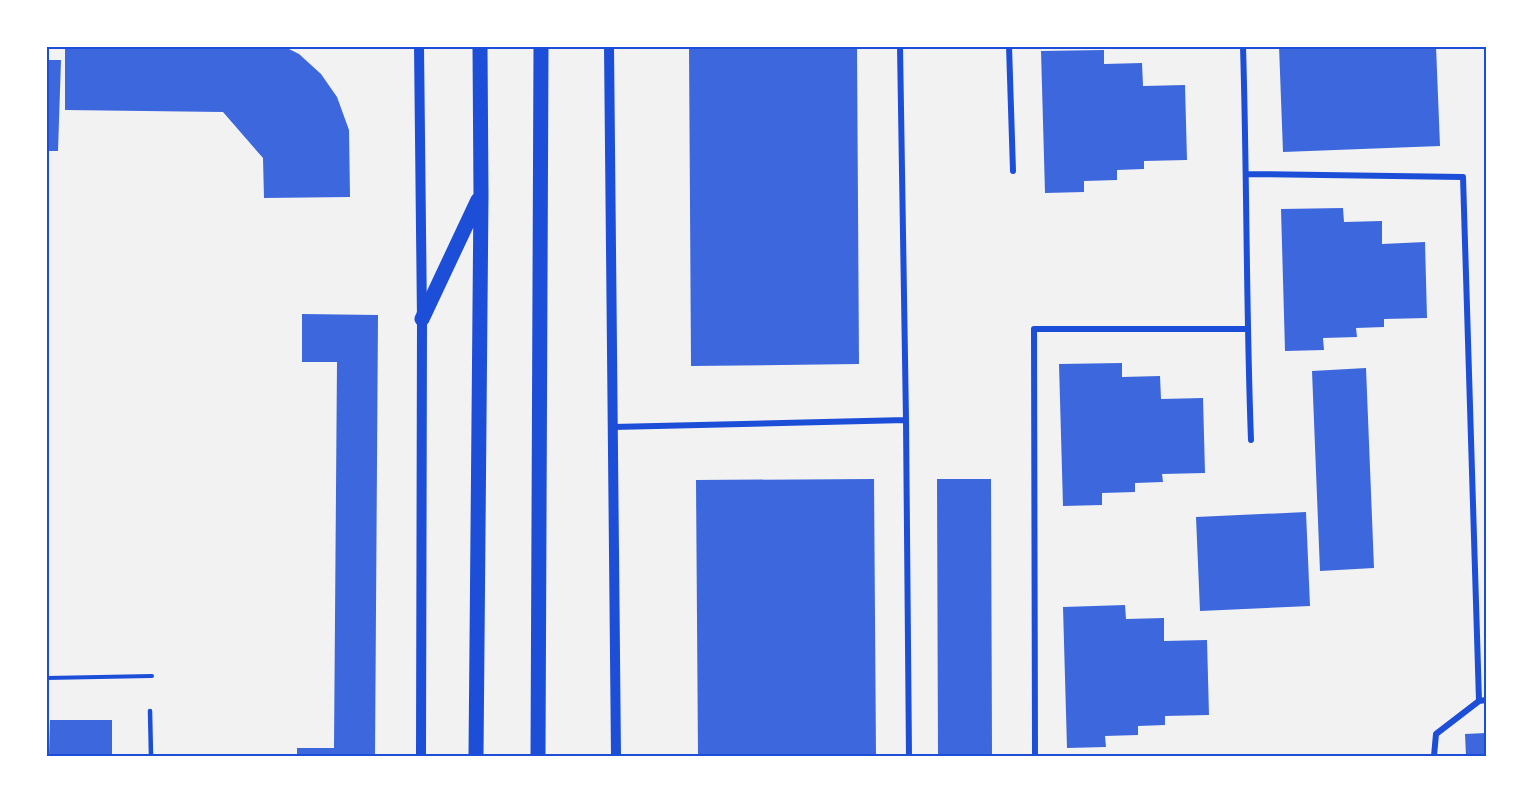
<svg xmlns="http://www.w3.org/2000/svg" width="1533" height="803" viewBox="0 0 1533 803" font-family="'Varela Round',sans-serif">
<rect width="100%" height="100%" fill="#f2f2f2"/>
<path fill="#3d67dc" d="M65,46H283L299,54L321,74L337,97L349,130L350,197L264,198L263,158L223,112L65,110Z
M689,46H857L859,364L691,366Z
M1279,46H1436L1440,146L1283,152Z
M1104,50V64L1142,63L1143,86L1185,85L1187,160L1144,161V169L1117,170V180L1084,181V192L1045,193L1041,51Z
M46,60H61L58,151H46Z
M1343,208L1344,222L1382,221V244L1425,242L1427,318L1384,319V327L1356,328L1357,337L1323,338L1324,350L1285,351L1281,209Z
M302,314L378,315L375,756H297V748H334L337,362H302Z
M1122,363V377L1160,376L1161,399L1203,398L1205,473L1162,474L1163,482L1135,483V492L1102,493V505L1063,506L1059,364Z
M1366,368L1374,568L1320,571L1312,371Z
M874,479L876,756H698L696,480Z
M937,479H991L992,756H938Z
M1306,512L1310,606L1200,611L1196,517Z
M1125,605L1126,619L1164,618V641L1207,640L1209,715L1165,716V725L1138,726V735L1105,736L1106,747L1067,748L1063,607Z
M50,720H112V756H49Z
M1486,733V756H1466L1465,734Z"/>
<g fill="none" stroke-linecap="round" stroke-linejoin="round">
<path stroke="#1d4ed8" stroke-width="4" d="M46,678L152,676"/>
<path stroke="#1d4ed8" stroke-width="4.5" d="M150,711L151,756"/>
<path stroke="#1d4ed8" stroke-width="6" d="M900,46L906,420
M1009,46L1013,171
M1243,46C1247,178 1246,309 1251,440
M1247,174L1463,177L1479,701
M613,427L906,420L909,756
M1035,756L1034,329H1247
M1434,756L1436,734L1479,701L1486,700"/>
<path stroke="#1d4ed8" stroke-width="10" d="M419,46L422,319L421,756
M609,46L616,756"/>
<path stroke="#1d4ed8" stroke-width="15" d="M422,319L478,200
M476,756L481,195L480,46
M538,756L541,46"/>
</g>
<rect width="1533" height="803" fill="none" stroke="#ffffff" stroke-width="96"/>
<rect x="48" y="48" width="1437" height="707" fill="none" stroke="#1d4ed8" stroke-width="2"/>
</svg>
